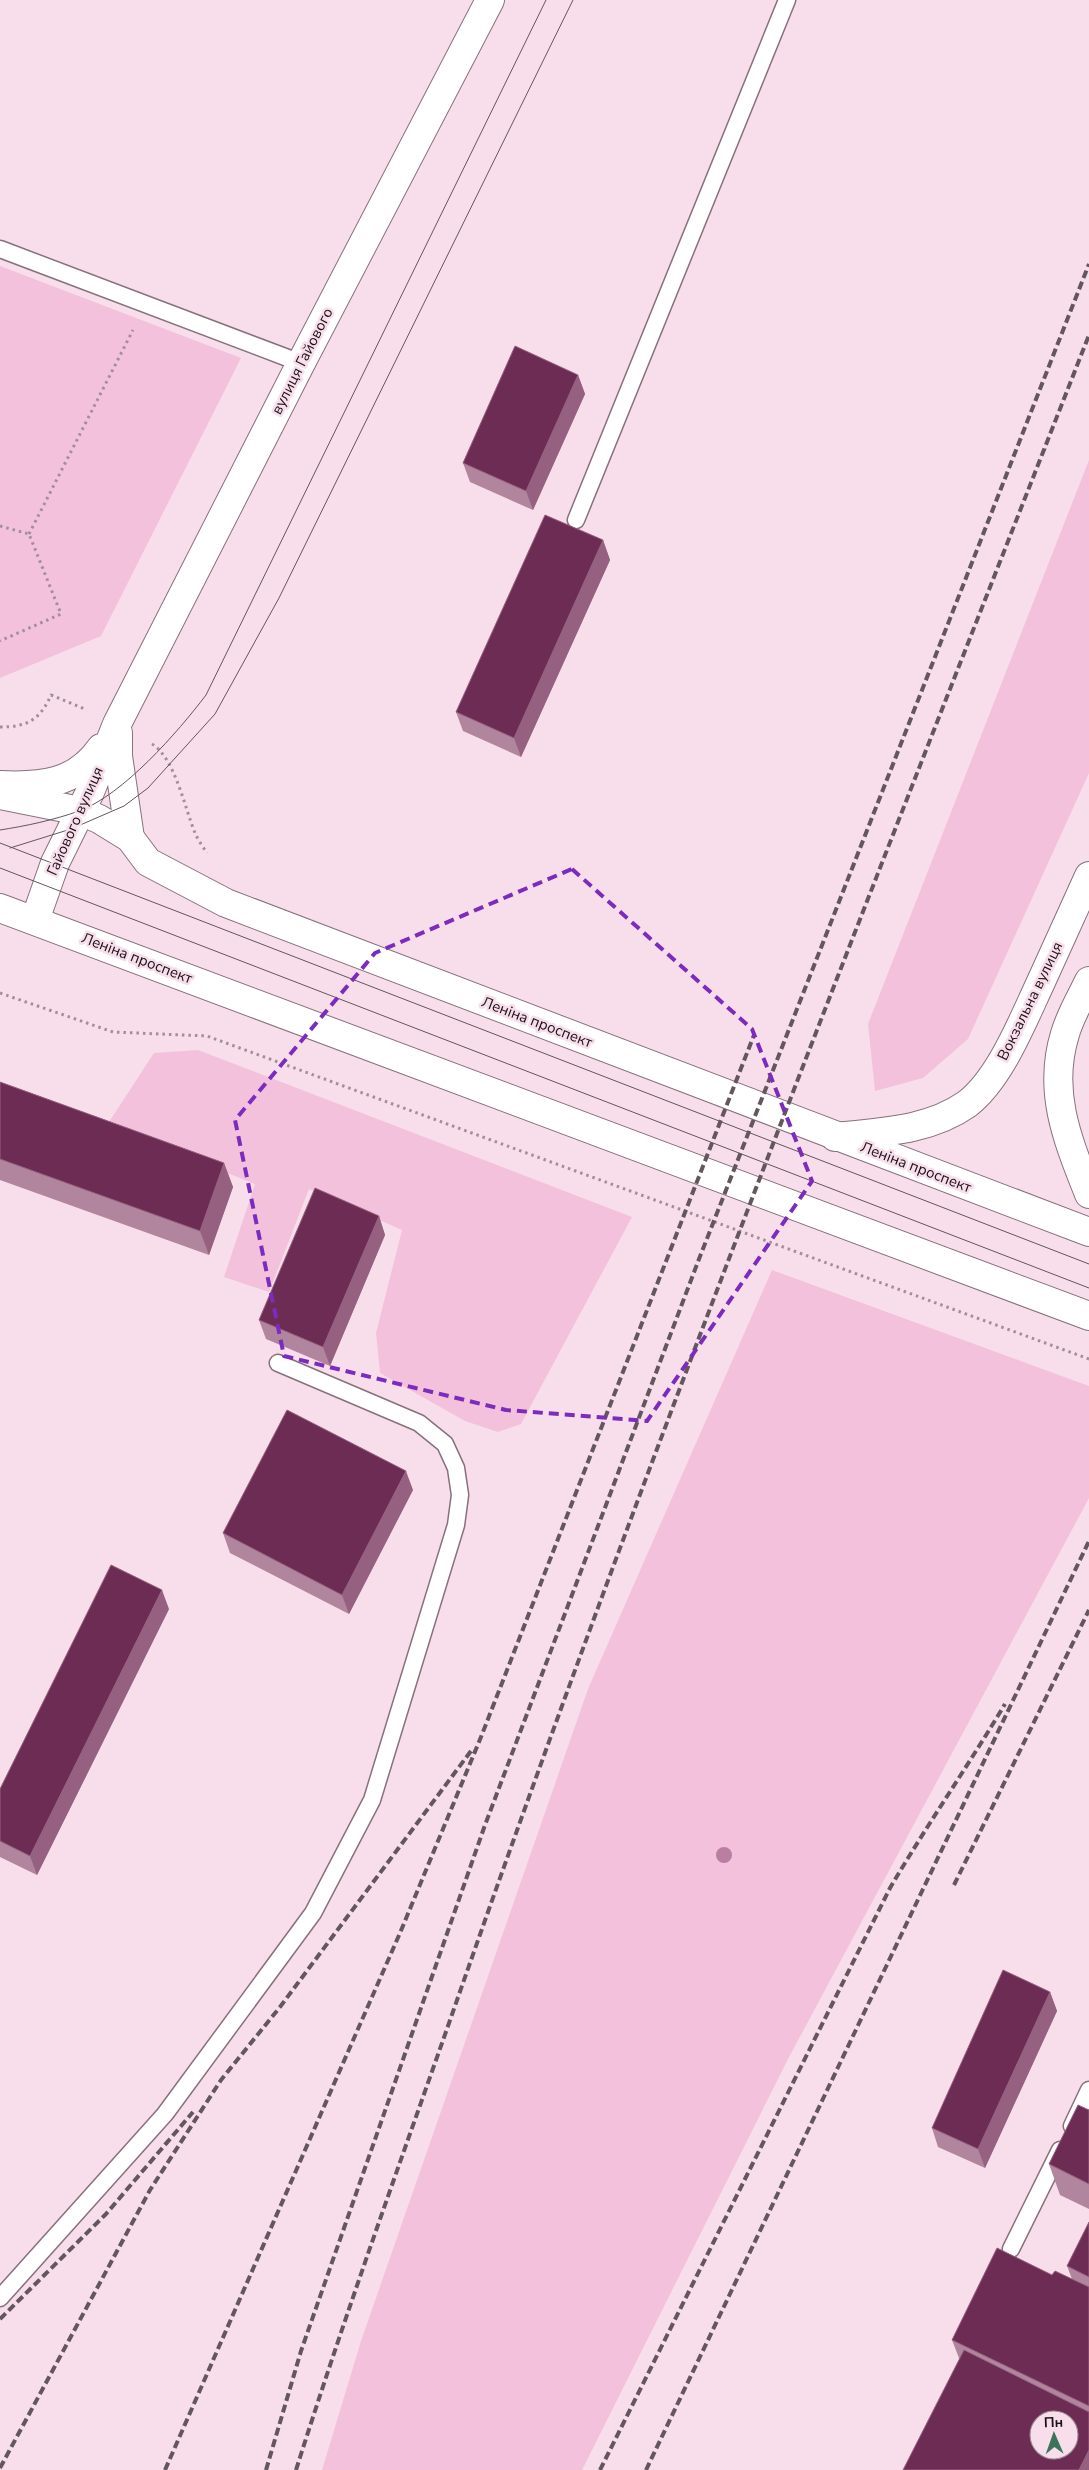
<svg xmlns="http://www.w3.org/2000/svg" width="1089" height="2470" viewBox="0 0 1089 2470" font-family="'Nunito Sans',sans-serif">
<rect width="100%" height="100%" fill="#f7deea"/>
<path fill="#f4c1dc" d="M0,266L241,358L101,636L0,678Z
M1089,460V773L968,1039L923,1078L875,1091L868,1024Z
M198,1050L632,1217L521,1424L498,1432L465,1421L380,1373L376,1333L402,1230L309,1189L269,1292L224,1277L255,1184L107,1125L154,1053Z
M772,1270L1089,1386V1498L788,2059L582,2470H322L361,2341L588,1689Z"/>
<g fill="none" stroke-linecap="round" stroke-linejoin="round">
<defs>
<path id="service" d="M0,249L301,363
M576,520L787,0
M1072,2126L1089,2090
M1011,2249L1060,2150
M0,2298L165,2114L313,1913L372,1800L456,1525L460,1495L456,1468L445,1444L419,1423L278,1363"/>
<path id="minor" d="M1089,981C1081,998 1070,1016 1065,1034C1047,1092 1068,1141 1089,1194
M835,1137C880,1132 929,1131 967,1104C1000,1079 1023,1020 1040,984C1056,948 1073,912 1089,876"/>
<path id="tertiary" d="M118,733V756L130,838
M0,785C41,787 76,784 101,748
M35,920L55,863L90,792L117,724L301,363L490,0"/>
<path id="secondary" d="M0,795L80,811L99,819L130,838L148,862L226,903L1089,1232
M0,908L1089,1316"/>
</defs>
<use href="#service" stroke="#87717d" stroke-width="19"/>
<use href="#minor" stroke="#87717d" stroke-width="30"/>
<use href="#tertiary" stroke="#87717d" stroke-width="30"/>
<use href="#secondary" stroke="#87717d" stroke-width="30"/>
<path stroke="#a18f98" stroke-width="3" stroke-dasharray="2.5 4" stroke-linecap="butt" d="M0,526L29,534L61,614L0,641
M29,534L133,330
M0,727C27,727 40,720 51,695L87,710
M152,744C175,758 185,809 195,833C198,840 203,847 207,853
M0,993L113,1032L207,1036L1089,1359"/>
<use href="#service" stroke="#fff" stroke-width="16"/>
<use href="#minor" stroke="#fff" stroke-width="28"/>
<use href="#tertiary" stroke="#fff" stroke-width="28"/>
<use href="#secondary" stroke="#fff" stroke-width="28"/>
<path stroke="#64565d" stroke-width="1" d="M0,830C26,826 54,820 79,811C123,795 178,732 206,695L546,0
M0,843L1089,1264
M10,848L71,829L124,806L148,788L215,714L279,598L573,0
M0,868L1089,1288"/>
<path stroke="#64565d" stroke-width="4" stroke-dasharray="8 4" stroke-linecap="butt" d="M954,1885L1089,1610
M0,2319L106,2214L193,2112
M0,2468L150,2190L221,2080L280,2007L471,1751
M165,2470L400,1933L481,1737L754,1035
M266,2470L301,2351L485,1825L699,1259L1089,264
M296,2470C343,2321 396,2174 448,2026C646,1456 869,896 1089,335
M600,2470L890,1888C927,1825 968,1766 1005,1704
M646,2470L1089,1541"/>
</g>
<circle fill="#b97ea1" cx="724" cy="1855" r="8"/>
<path fill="#b2859e" d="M578,375L585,394L533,510L470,482L463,463Z
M603,540L610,560L521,757L463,731L456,712Z
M0,1082L224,1163L233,1187L209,1255L0,1180Z
M379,1216L385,1235L330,1366L266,1339L259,1320Z
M413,1490L349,1614L230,1553L223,1533Z
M169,1609L37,1875L0,1857V1789Z
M1050,1992L1057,2011L985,2168L938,2147L932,2128Z
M1089,2110V2209L1060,2195L1049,2164Z
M1089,2222V2470L959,2358L952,2340L1052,2275L1072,2279L1067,2266Z"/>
<path fill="#966180" d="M578,375L585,394L533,510L526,491Z
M603,540L610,560L521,757L514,738Z
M224,1163L233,1187L209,1255L200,1231Z
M379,1216L385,1235L330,1366L323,1347Z
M406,1471L413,1490L349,1614L342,1595Z
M162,1590L169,1609L37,1875L30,1856Z
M1050,1992L1057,2011L985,2168L978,2149Z
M1089,2450V2470H1079Z"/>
<path fill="#6d2c53" stroke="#966180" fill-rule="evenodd" d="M515,346L578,375L526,491L463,463Z
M545,515L603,540L514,738L456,712Z
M0,1082L224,1163L200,1231L0,1159Z
M315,1188L379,1216L323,1347L259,1320Z
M287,1410L406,1471L342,1595L223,1533Z
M111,1565L162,1590L30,1856L0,1841V1789Z
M1003,1970L1050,1992L978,2149L932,2128Z
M1078,2105L1089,2110V2184L1049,2164Z
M1089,2222V2277L1067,2266Z
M997,2248L1052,2275L1055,2271L1089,2287V2406L952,2340Z
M964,2350L1089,2412V2450L1079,2470H903ZM1039,2420H1069V2450H1039Z"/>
<path fill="none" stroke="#7b2cbf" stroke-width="4" stroke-dasharray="10 6" stroke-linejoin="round" d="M572,869L752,1029L812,1181L647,1421L506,1410L284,1356L235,1120L375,953Z"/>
<g text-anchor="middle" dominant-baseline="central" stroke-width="5" stroke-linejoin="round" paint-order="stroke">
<g font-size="15" fill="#1b1217" stroke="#f7deea">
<text transform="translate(302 361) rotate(-63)">вулиця Гайового</text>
<text transform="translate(75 821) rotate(-66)">Гайового вулиця</text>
<text transform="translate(137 958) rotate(21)">Леніна проспект</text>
<text transform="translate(1030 1001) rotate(-64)">Вокзальна вулиця</text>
<text transform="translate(537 1022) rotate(21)">Леніна проспект</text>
<text transform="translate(916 1167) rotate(21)">Леніна проспект</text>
</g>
</g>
<g transform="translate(1054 2435) rotate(358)"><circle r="24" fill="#f7deea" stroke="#9f8c96"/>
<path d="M0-4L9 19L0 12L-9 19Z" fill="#3a745d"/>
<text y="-8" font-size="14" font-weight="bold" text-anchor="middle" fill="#1b1217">Пн</text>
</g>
</svg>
